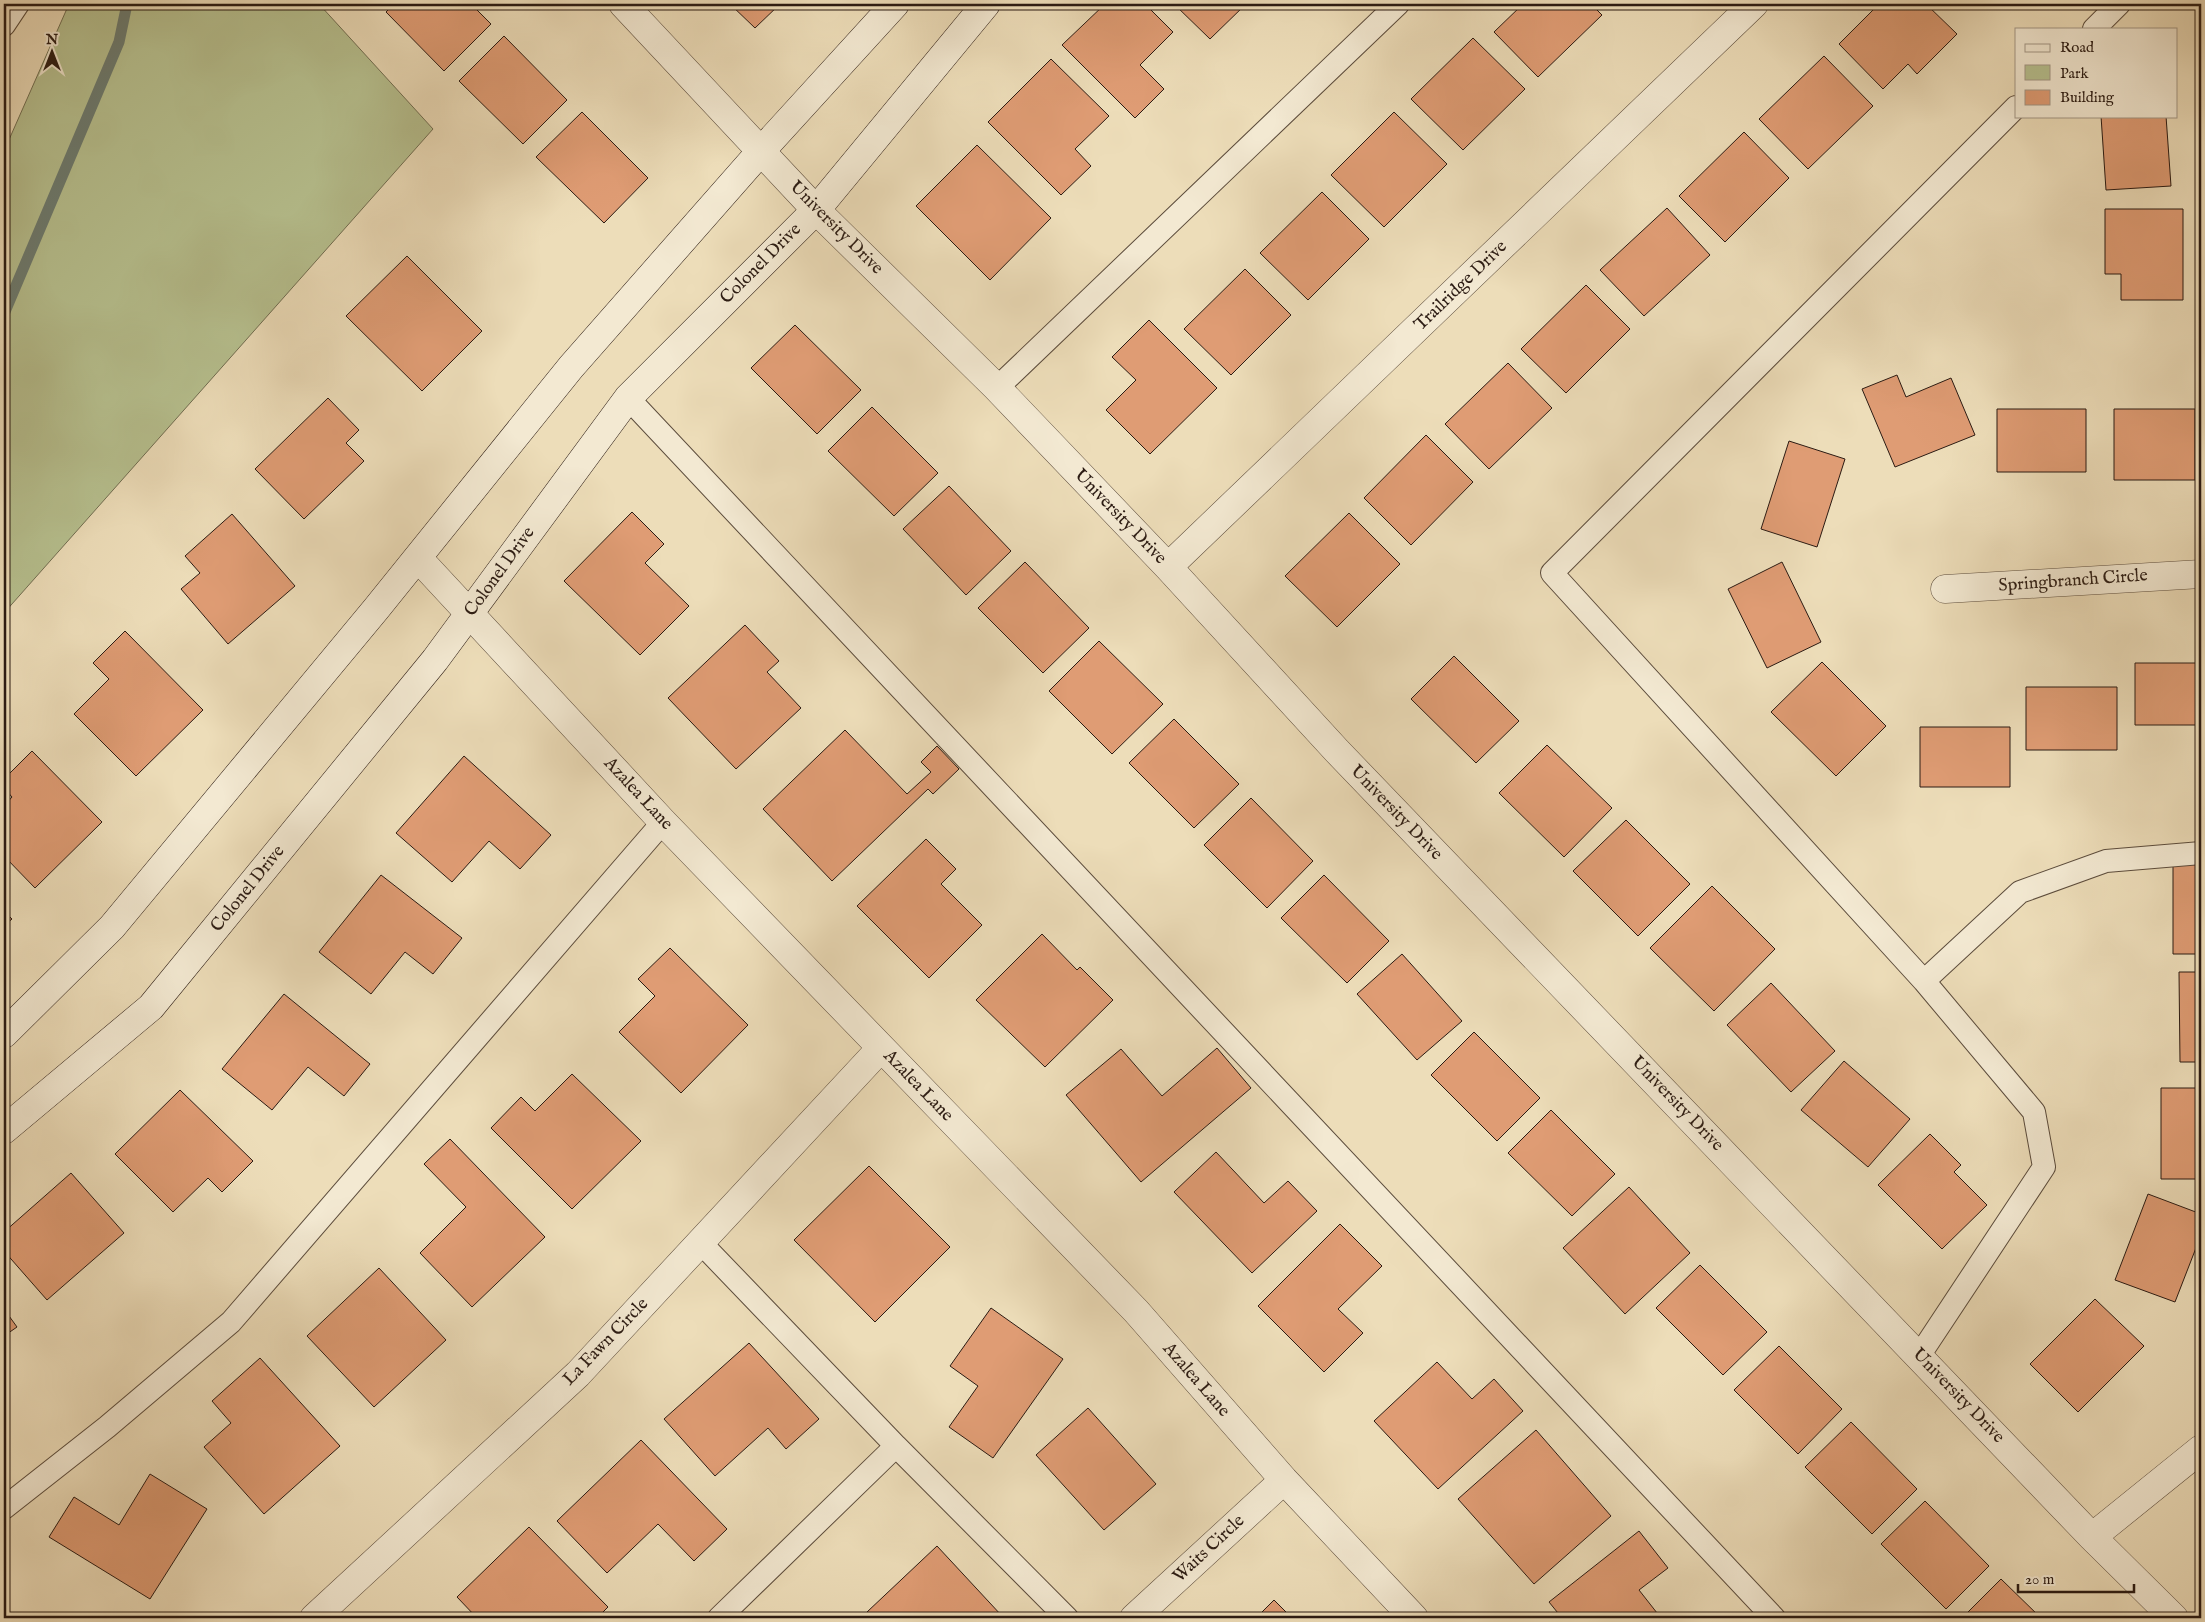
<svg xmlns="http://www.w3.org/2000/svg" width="2205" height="1622" viewBox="0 0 2205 1622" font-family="'IM FELL English',serif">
<rect width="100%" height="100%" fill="#edddb9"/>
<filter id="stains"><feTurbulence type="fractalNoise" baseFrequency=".004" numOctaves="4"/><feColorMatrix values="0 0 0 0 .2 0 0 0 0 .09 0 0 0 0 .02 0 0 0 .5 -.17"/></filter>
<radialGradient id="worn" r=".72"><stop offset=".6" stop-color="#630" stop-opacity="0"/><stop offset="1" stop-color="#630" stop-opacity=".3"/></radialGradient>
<path fill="#b7c190" stroke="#716e52" d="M69,4H319L433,129L4,613V151Z"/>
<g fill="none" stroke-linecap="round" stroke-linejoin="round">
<path stroke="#6d7c71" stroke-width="11" d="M4,314L119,42L127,4"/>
</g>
<path fill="#df9c74" stroke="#2b1b13" d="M394,4H471L491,24L444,71L386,12Z
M730,4H780L755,28Z
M1105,4H1145L1173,32L1140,65L1164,89L1135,118L1062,45Z
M1174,4H1246L1210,39Z
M1523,4H1591L1602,15L1538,77L1494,32Z
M1879,4H1926L1957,34L1917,74L1908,64L1883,89L1839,44Z
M504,36L567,100L523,144L459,81Z
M1473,38L1525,89L1463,150L1411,99Z
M1824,56L1873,106L1808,169L1759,119Z
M1051,59L1109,116L1075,149L1091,166L1061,195L988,122Z
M582,112L648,178L604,223L536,157Z
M1394,112L1447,164L1384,227L1331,175Z
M2101,116H2166L2171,186L2106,190Z
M1744,132L1789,178L1725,242L1679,196Z
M977,145L1051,218L990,280L916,206Z
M1322,192L1369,239L1308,300L1260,253Z
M1667,208L1710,255L1644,316L1600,270Z
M2105,209H2183V300H2121V274H2105Z
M407,256L482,331L422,391L346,316Z
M1245,269L1291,315L1231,375L1184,329Z
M1586,285L1630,329L1566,393L1521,349Z
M1149,320L1217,388L1150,454L1106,410L1136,380L1112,357Z
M795,325L861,390L817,434L751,368Z
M1508,363L1552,408L1489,469L1445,424Z
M1897,375L1906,397L1951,378L1975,435L1895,467L1862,389Z
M328,398L359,430L346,443L364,461L304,519L255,469Z
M872,407L938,473L894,516L828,451Z
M1997,409H2086V472H1997Z
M2114,409H2195V480H2114Z
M1426,435L1473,482L1411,545L1364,498Z
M1789,441L1845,459L1817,547L1761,529Z
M949,486L1011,551L966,595L903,529Z
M632,512L664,544L645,563L689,606L640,655L564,581Z
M1349,513L1400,564L1337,627L1285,576Z
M232,514L295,586L228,644L181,589L200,573L185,556Z
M1025,562L1089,628L1043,673L978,608Z
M1782,562L1821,642L1767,668L1728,589Z
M745,625L779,661L767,672L801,708L736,769L668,698Z
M125,631L203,710L136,776L74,714L109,679L93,663Z
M1099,641L1163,704L1112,754L1049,691Z
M1454,656L1519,721L1476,763L1411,699Z
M1822,662L1886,726L1836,776L1771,712Z
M2135,663H2201V725H2135Z
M2026,687H2117V750H2026Z
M1174,719L1239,784L1194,828L1129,763Z
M1920,727H2010V787H1920Z
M845,730L907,794L931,772L921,762L937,746L959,769L933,794L928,789L832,881L763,809Z
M1547,745L1612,808L1564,857L1499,793Z
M32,751L102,822L35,888L4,856V806L12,797L4,788V779Z
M464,756L551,835L520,869L489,841L452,882L396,833Z
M1251,798L1313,861L1267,908L1204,845Z
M1626,820L1690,884L1638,936L1573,871Z
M926,839L956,869L941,884L982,925L929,978L857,906Z
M2173,862H2201V954H2173Z
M381,875L462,938L433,974L405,952L371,994L319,952Z
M1324,875L1389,941L1347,983L1281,918Z
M1712,886L1775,949L1714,1011L1650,948Z
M4,911L12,919L4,926Z
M1042,934L1077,970L1080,967L1113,1000L1045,1067L976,1000Z
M670,948L748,1025L681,1093L619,1032L655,996L638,979Z
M1402,954L1462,1021L1417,1060L1357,994Z
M2179,972H2201V1062H2180Z
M1771,983L1835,1051L1791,1092L1727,1025Z
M284,994L370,1064L344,1096L308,1067L272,1110L222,1069Z
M1474,1032L1540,1098L1497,1141L1431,1075Z
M1217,1048L1251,1088L1141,1182L1066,1095L1121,1049L1162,1096Z
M1844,1061L1910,1119L1868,1167L1801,1110Z
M572,1074L641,1141L572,1209L491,1128L521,1097L535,1111Z
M2161,1088H2201V1179H2161Z
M180,1090L253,1161L222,1192L208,1178L173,1212L115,1154Z
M1551,1110L1615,1174L1572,1216L1508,1153Z
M1930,1134L1961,1165L1954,1172L1987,1205L1942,1249L1878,1185Z
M450,1139L545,1237L472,1307L420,1253L466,1207L424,1164Z
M1216,1152L1264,1203L1288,1181L1317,1211L1252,1273L1174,1192Z
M869,1166L950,1247L875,1322L794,1240Z
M71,1173L124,1233L47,1300L4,1251V1232Z
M1629,1187L1690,1253L1625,1314L1563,1248Z
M2148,1194L2201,1214V1235L2175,1302L2115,1280Z
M1340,1224L1382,1266L1338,1309L1363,1333L1324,1372L1258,1306Z
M1700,1265L1767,1332L1723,1375L1656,1308Z
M379,1268L446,1340L374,1407L307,1336Z
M2095,1299L2144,1346L2078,1412L2030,1364Z
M991,1308L1063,1359L993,1458L949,1427L978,1386L950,1366Z
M4,1309L17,1327L4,1336Z
M749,1343L819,1419L786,1449L768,1428L715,1476L664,1419Z
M1779,1346L1842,1409L1798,1454L1734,1390Z
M260,1358L340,1446L264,1514L204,1447L231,1423L212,1401Z
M1437,1362L1472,1399L1494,1379L1523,1411L1438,1489L1374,1421Z
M1088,1408L1156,1484L1104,1530L1036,1455Z
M1851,1422L1917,1489L1872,1534L1805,1467Z
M1536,1430L1611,1516L1534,1584L1458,1499Z
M641,1440L727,1529L694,1561L658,1524L607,1573L557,1521Z
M150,1474L207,1509L150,1599L49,1537L74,1497L119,1525Z
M1925,1501L1989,1566L1946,1609L1881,1544Z
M529,1527L608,1607L597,1618H553L547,1612L540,1618H477L457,1597Z
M1639,1531L1668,1568L1639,1590L1661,1618H1562L1549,1602Z
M937,1546L1002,1616L999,1618H872L867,1612Z
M2001,1579L2041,1618H1962Z
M1274,1600L1292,1618H1256Z"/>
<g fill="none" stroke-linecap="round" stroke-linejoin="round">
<defs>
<path id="lane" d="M4,25L18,4
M2094,29L2119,4
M997,388L1398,4
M628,398L1774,1618
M1924,981L2020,892L2106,861L2201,853
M700,1242L896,1446
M1919,1356L2044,1167L2034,1112L1924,981L1552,573L2016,107
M4,1508L107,1427L231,1322L663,822
M719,1618L896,1446L1067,1618"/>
<path id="street" d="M623,4L816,210L997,388L1168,567L1337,751L2092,1537L2174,1618
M418,558L663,822L1136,1311L1284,1480L1414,1618
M1168,567L1754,4
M1945,589L2201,574
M2092,1537L2201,1449
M314,1618L578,1374L881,1048
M1134,1618L1284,1480"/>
<path id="secondary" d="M4,1034L112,927L376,609L571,367L761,151L895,4
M4,1130L151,1007L435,660L628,398L816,210L986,4"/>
</defs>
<use href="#lane" stroke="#5c4c3c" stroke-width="24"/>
<use href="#street" stroke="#5c4c3c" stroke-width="29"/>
<use href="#secondary" stroke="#2b1b13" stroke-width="29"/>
<use href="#lane" stroke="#f3e9d2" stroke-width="22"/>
<use href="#street" stroke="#f3e9d2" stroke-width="28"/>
<use href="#secondary" stroke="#f3e9d2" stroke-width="28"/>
</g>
<g text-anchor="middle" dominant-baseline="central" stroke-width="5" stroke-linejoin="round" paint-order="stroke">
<g font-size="18" fill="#2b1b13" stroke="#f3e9d2">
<text transform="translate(836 228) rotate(45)">University Drive</text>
<text transform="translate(761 264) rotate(-45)">Colonel Drive</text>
<text transform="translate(1461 286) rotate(-44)">Trailridge Drive</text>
<text transform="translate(1120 517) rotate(46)">University Drive</text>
<text transform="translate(500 572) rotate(-54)">Colonel Drive</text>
<text transform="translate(2073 581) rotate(-4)">Springbranch Circle</text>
<text transform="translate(638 794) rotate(47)">Azalea Lane</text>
<text transform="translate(1396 813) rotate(46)">University Drive</text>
<text transform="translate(248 889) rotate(-51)">Colonel Drive</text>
<text transform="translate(918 1086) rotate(46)">Azalea Lane</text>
<text transform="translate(1677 1104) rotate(46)">University Drive</text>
<text transform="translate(606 1342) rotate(-46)">La Fawn Circle</text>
<text transform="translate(1196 1380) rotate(49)">Azalea Lane</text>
<text transform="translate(1958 1396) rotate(46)">University Drive</text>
<text transform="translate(1209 1549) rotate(-43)">Waits Circle</text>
</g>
</g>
<rect width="2205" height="1622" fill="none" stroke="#edddb9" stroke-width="20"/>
<rect x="5" y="5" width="2195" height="1612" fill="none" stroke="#2b1b13" stroke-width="2.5"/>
<rect x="10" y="10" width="2185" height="1602" fill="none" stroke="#2b1b13"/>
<rect x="2015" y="28" width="162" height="90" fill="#f3e9d2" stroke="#a39786"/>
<rect x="2025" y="44" width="25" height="8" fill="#f3e9d2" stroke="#a39786"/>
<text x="2060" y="52" font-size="15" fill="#2b1b13">Road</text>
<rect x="2025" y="65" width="25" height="15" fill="#b7c190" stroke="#a39786"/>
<text x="2060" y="78" font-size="15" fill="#2b1b13">Park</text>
<rect x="2025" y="90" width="25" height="15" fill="#df9c74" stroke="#a39786"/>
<text x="2060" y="102" font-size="15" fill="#2b1b13">Building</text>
<g transform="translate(52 52)" stroke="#f3e9d2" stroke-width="4" paint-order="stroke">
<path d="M0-4L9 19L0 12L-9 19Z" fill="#2b1b13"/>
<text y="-8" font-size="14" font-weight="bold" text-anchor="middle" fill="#2b1b13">N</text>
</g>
<path d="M2018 1584v8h116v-8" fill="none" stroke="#2b1b13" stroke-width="2.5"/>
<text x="2025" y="1584" font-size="15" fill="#2b1b13" stroke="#f3e9d2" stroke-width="4" paint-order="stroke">20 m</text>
<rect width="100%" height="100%" filter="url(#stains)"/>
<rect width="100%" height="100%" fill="url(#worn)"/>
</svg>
